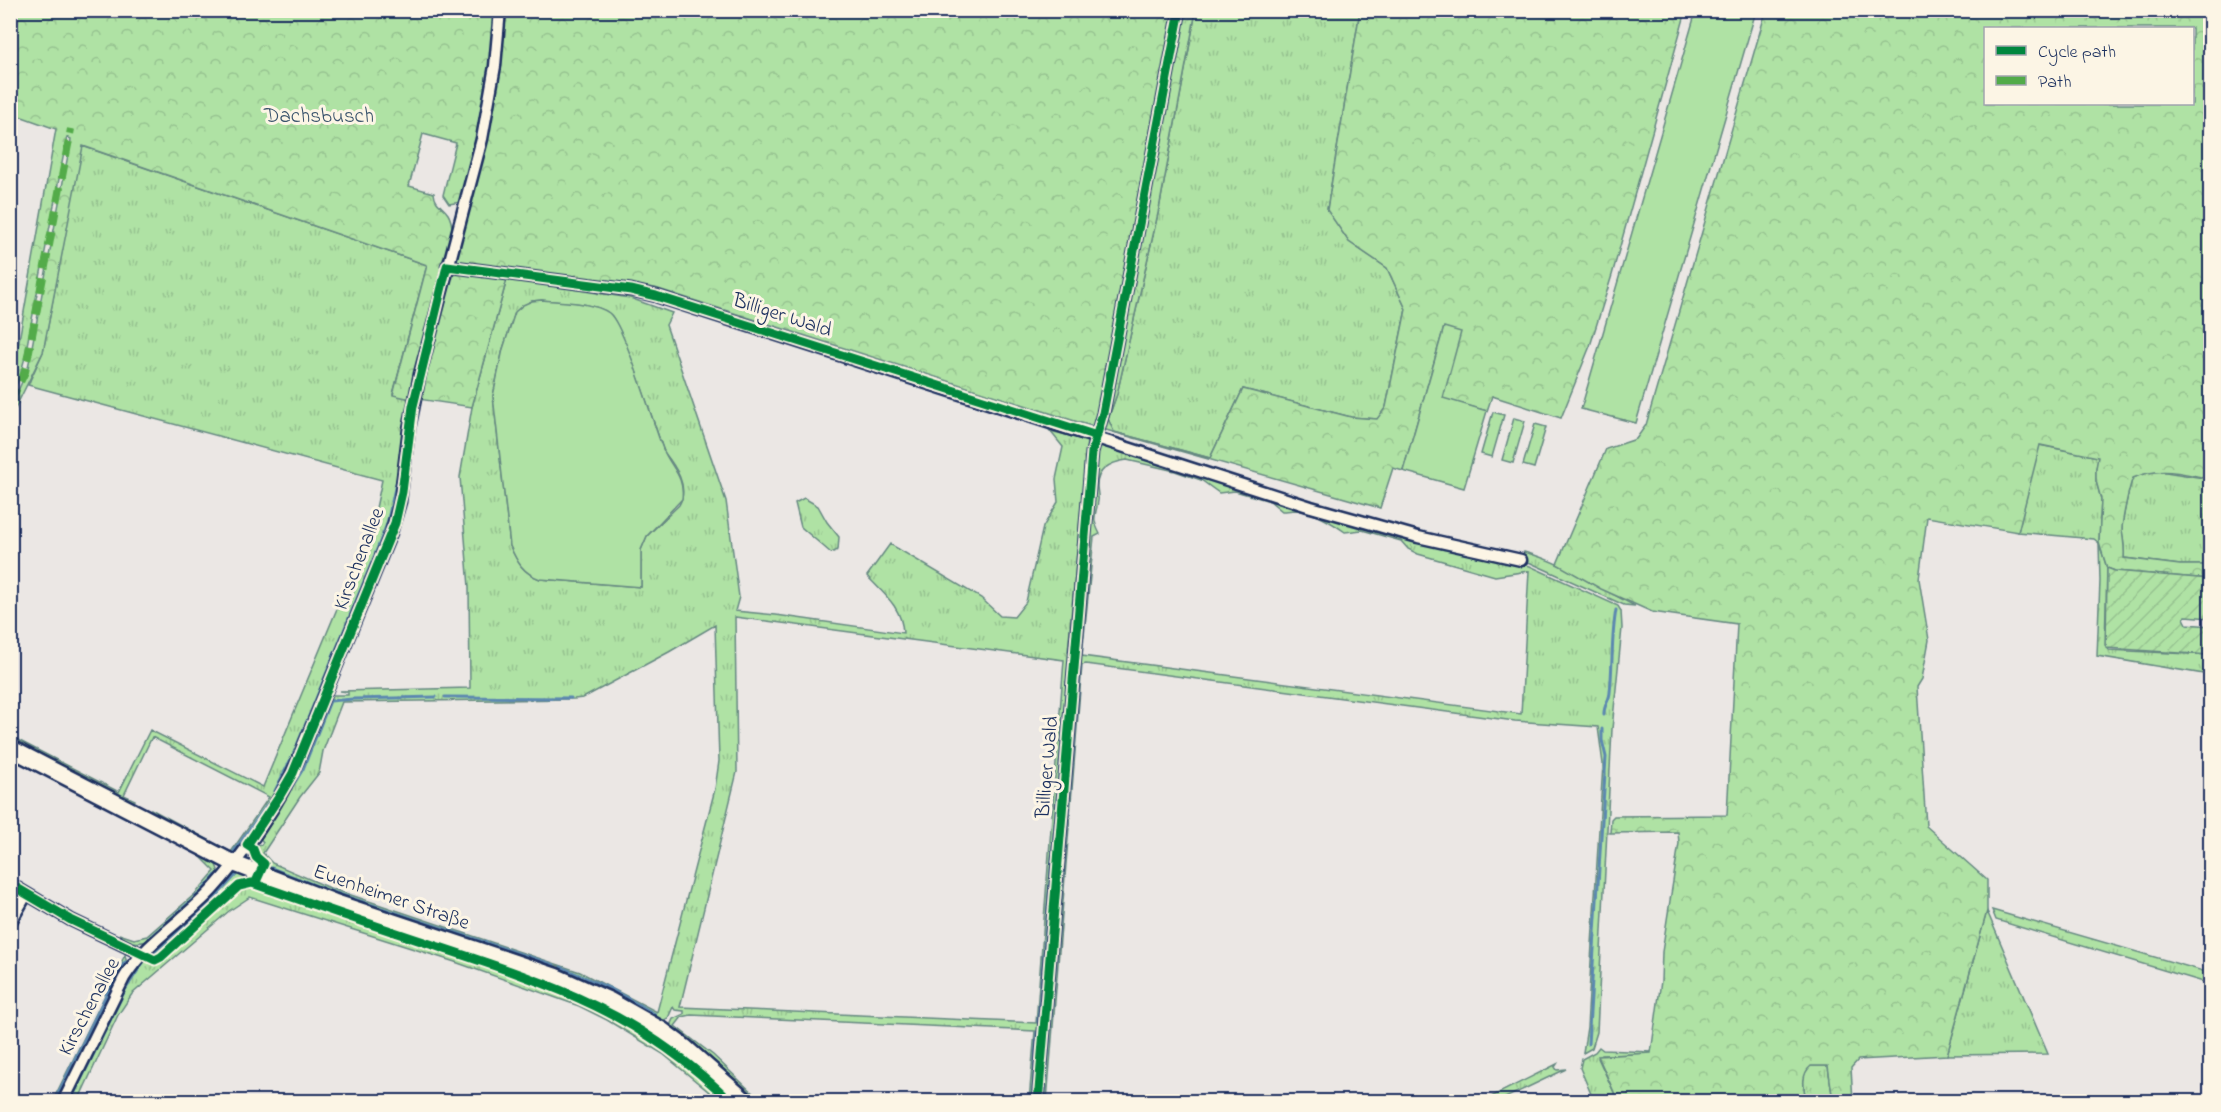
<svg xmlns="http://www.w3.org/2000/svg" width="2221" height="1112" viewBox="0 0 2221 1112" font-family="'Indie Flower',sans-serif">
<defs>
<pattern id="grass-tufts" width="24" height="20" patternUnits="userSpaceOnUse" patternTransform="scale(1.5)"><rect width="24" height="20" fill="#afe2a4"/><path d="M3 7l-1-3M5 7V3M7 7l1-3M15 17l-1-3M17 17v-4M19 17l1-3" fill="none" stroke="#96c290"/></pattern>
<pattern id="forest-crowns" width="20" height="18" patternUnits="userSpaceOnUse" patternTransform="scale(1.5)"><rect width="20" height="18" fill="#afe2a4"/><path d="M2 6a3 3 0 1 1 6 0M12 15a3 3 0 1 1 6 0" fill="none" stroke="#96c290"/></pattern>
<pattern id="garden-furrows" width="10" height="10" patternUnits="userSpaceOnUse" patternTransform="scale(1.5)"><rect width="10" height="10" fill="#afe2a4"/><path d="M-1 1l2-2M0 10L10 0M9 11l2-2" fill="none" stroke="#96c290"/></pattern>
</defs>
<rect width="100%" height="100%" fill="#ebe7e4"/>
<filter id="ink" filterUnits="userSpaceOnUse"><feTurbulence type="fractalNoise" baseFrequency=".0167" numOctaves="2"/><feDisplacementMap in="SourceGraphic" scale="12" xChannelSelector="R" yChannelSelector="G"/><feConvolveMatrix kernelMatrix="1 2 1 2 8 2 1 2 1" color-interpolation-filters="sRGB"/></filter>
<g filter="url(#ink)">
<path fill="url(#grass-tufts)" stroke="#658881" stroke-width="1.5" fill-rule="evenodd" d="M1196,11H1360L1327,209L1349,242L1387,268L1406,309L1386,407L1378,419L1351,417L1243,389L1210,458L1114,432L1108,419L1117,394L1159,209Z
M82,146L427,265L393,394L411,399L406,415L404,447L392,521L292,766L264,814L237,852L233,854L151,814V809L231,852L269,797L152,737L124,795L135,800L133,803L79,777V773L73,770L68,771L11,741L10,736L119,792L150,730L263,787L363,546L376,508L382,480L28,385L43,352Z
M507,279L630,298L672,313L666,325L726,501L739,597L735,611L776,615L903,633C902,607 884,594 867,576L890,544L981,598L1000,616L1014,617L1026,602L1043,527L1058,502L1056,479L1063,447L1050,431L1087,440L1068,652L1072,653L1035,1101H1029L1035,1031L691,1015L682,1017L675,1026L713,1055L761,1101H755L707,1057L669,1028L673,1019L684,1014V1011L675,1010L673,1007L668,1018L661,1022L560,970L559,966L556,965L554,968L324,893L265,868L267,862L258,855L252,845L255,843L261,845L263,842L259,837L330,695H348V692L340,691L470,688L469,587L460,477L472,407ZM542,300C563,303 592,301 610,314C622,323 656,430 664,452C675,466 690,487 679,505L647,536L641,550V587L540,579C523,573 517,562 510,546L493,396L503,349L515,313L532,301ZM735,617L1064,660L1036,1023L680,1007L737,772ZM715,625L719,761L715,789L657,1012L580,972L330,888L272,863L263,853L300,797L319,773L323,751L342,702L574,699L583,698L669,652Z
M1101,444L1405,538L1530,566L1618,606L1621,611L1622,628L1612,729L1597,1032L1592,1048L1583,1053L1587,1027L1603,764L1598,727L1515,721L1086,664L1082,665L1047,1101L1042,1102L1094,461L1098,446ZM1127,460L1175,471L1201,480L1219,493L1235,491L1270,501L1282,511C1287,511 1292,510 1296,510C1315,512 1331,522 1345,532L1362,530L1401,541L1408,549L1418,554L1495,576L1529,571L1521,714L1082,656L1094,537L1100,534C1091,517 1096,516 1098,501C1099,496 1097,491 1097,486C1097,468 1112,462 1127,460Z
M2039,445L2099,457L2096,468V481L2101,499L2099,543L2107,568L2105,645L2109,650L2210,655V675L2097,656L2100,581L2099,543L2094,539L2018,532Z
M2159,471L2210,479V565H2180L2124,558C2125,545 2123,541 2122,529C2122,522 2129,486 2133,478L2142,474Z
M804,498L818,506L827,522L839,537L838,550L831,553L801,527L795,503Z
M1524,552C1563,562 1599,588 1635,606L1624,605L1522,559Z
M11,756L214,859L218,870L216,880L148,941C136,944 128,943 119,934L134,939L147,936L196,893L215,871L196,852Z
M234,871L253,879V881L244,880L238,884L164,951L155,956L149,955L148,953Z
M248,884L539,984C611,1013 671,1047 727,1101H720L663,1054L607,1020L579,1006L455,962L250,897L229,911L132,994L118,1015L78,1101L66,1102L120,994L144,957L153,963C169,960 210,918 223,905C230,898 238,886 248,884Z
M1992,910L2210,973V984L1996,920Z
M1987,911L2048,1054L1947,1055Z
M125,955L127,965L59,1101L52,1102Z
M1599,1047L1603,1050L1652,1052L1646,1054L1602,1055L1598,1058L1618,1101H1594L1580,1068L1582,1059L1595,1052Z
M1557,1064L1555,1067L1557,1070L1566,1069L1499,1101H1483Z
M1810,1066H1828L1833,1101H1806C1804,1089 1800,1075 1810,1066Z"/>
<path fill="url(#forest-crowns)" stroke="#658881" stroke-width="1.5" fill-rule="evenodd" d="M11,11H497C493,76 477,139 461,202L449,204L443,195L456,143L423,134L409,186L434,193C435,205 442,205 448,214C452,220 452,228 453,235L411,399L393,395L427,265L83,146L43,352L11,417V407L28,368L71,139L67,137L24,361L19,379L11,396V377L14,369L56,129L11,113Z
M503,11H1196L1159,209L1117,394L1108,419L1114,432L1210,458L1243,389L1351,417L1377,419L1386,407L1406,309L1387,268L1349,242L1327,210L1360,11H1686L1612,275L1590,346L1561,418L1492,396L1487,411L1443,399L1444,327L1403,471L1393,468L1380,508L1078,422L655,288L455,263Z
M1766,11H2210V479C2185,473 2158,466 2133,478C2129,486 2122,522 2122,529C2123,540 2125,546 2124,558L2180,565H2210V579L2115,571L2107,568L2099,543L2101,499L2096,481V468L2098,457L2040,445L2018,532L1927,517L1919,579L1929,640L1922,679L1917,687L1926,826L1987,880V911L1947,1055L1858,1060L1851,1068L1853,1101H1833L1828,1066H1811C1800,1075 1804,1089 1806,1101H1618L1598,1056L1651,1053L1661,981L1662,952L1679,843L1678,832L1610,833L1611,819L1614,816L1727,815L1737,624L1652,612L1601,589L1557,564L1606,449L1636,439L1646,425ZM1986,28H2192V104H1986Z
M458,272L507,279L472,407L418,399L450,277Z"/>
<path fill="url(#garden-furrows)" stroke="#658881" stroke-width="1.5" d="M2107,568L2115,571L2210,579V618L2186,616L2184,618L2187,624L2210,626V655L2106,648Z"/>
<path fill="#afe2a4" stroke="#658881" stroke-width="1.5" d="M1696,11H1756L1636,423L1581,409Z
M542,300C560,302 594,302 609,313C625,326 653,424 663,449C671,468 685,476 682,499L647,536L641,550V587L540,579C523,573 517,562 510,546L493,396L503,349L515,312L523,305L532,301Z
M1444,327L1461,332L1443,398L1487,411L1464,488L1403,471Z
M1493,412L1504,415L1492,457L1481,454Z
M1514,418L1525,421L1513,463L1502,460Z
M1535,424L1546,427L1534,468L1523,465Z"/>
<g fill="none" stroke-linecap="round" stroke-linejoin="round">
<path stroke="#5b88b0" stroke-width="3" d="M445,697L571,698
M1604,715C1603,706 1610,700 1610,692C1613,665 1611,637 1616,610
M275,791L293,755L374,557L387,524L397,479
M270,822L303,769L330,701L353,699L436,697
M234,851L271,799
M271,868L327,890L554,965
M150,937L201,892L216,875
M152,954L212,901L236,875
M561,967L609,988L655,1014
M1038,1022L1069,661
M1588,1044L1606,757L1602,740V729
M54,1102L117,973L125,962
M70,1102L125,990L144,961
M1032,1102L1037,1032
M1044,1102L1080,668"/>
<defs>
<path id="minor" d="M447,266L631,290L656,296L1311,507L1418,537L1521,560
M10,884L71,920L142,954
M10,923L26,895
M63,1102L124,978C146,942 184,920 212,890C244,855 279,804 298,760L391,533L400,502L409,429L420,374L482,139L495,66L500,10
M1038,1102L1092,452L1103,413L1180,10"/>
<path id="secondary" d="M10,748L235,864L334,902L555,976L609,1000L662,1030L686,1048L747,1102"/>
</defs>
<use href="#minor" stroke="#1b2f5e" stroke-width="15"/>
<use href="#secondary" stroke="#1b2f5e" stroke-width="20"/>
<use href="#minor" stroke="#fcf5e5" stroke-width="10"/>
<use href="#secondary" stroke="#fcf5e5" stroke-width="15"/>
<path stroke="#52ab49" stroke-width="8" stroke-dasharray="15 8" stroke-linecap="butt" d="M10,402L25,372L71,129"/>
<defs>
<path id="cycleway" d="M10,884L71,920L155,960L161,957L239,886L252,883C312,904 372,925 433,945C551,984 640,1012 731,1102
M255,884L264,864L256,857L253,849L247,845L279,797L293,773L395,523L402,492L413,406L447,266L631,290L656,296L1097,436
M1038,1102L1092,452L1103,413L1180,10"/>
</defs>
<use href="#cycleway" stroke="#fcf5e5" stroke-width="13"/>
<use href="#cycleway" stroke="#00873e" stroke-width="9"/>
</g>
</g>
<g text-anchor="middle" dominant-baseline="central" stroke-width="6" stroke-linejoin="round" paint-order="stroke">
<g font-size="21" fill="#39536c" stroke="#fcf5e5">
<text x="319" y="117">Dachsbusch</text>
</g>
<g font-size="21" fill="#1b2f5e" stroke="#fcf5e5">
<text transform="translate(782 316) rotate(18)">Billiger Wald</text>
<text transform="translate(360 559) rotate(-69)">Kirschenallee</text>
<text transform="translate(1048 767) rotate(-85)">Billiger Wald</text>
<text transform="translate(391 898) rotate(19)">Euenheimer Straße</text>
<text transform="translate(90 1007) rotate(-62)">Kirschenallee</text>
</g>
</g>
<rect width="2221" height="1112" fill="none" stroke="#fcf5e5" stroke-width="36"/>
<rect x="18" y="18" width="2185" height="1076" fill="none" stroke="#1b2f5e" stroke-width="2" filter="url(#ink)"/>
<rect x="1984" y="27" width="210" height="78" fill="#fcf5e5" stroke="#a2a6af" stroke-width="1.5"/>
<rect x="1996" y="46" width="30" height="9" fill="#00873e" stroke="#a2a6af" stroke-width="1.5"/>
<text x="2038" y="57" font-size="18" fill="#1b2f5e">Cycle path</text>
<rect x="1996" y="76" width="30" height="9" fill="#52ab49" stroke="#a2a6af" stroke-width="1.5"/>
<text x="2038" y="87" font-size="18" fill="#1b2f5e">Path</text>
</svg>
